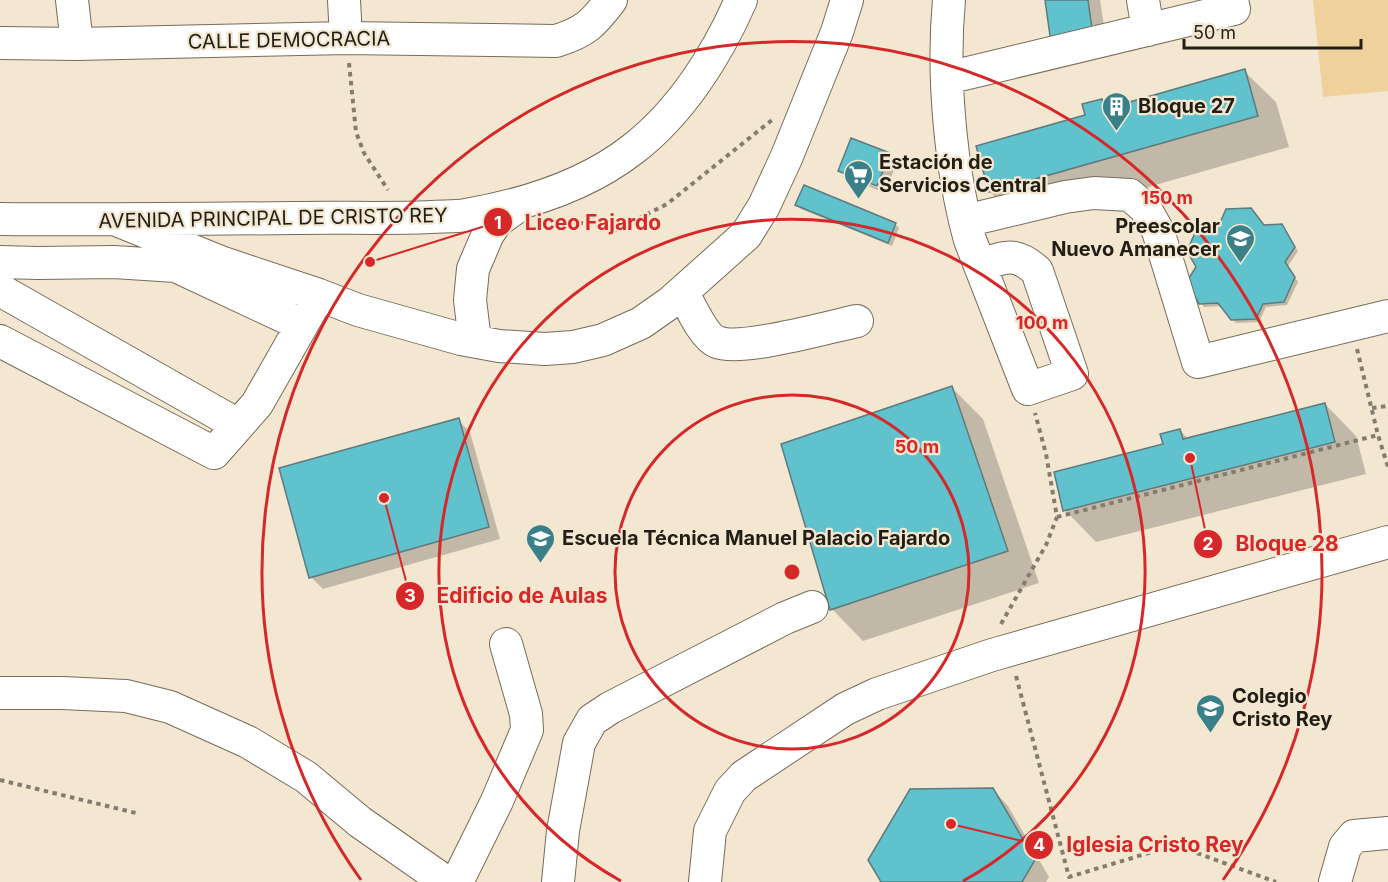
<svg xmlns="http://www.w3.org/2000/svg" width="1388" height="882" viewBox="0 0 1388 882" font-family="Inter,sans-serif">
<rect width="100%" height="100%" fill="#f3e7d1"/>
<path fill="#efd19b" d="M1313,0H1388V91L1323,97Z"/>
<path fill="#0003" fill-rule="evenodd" d="M1046,0H1100L1108,52Z
M1244,71L1276,102L1289,147L1022,223L990,192L1087,116L1101,100L1110,109Z
M889,154L897,162L885,193L848,178L840,171ZM847,173L884,187L883,190L847,176Z
M805,187L896,225L899,228L892,246L801,209L797,205Z
M1282,225L1298,251L1288,266L1298,282L1287,305L1266,307L1259,322L1236,323L1222,306L1204,307L1201,303L1264,227Z
M952,388L983,419L1039,583L863,641L832,609Z
M1325,404L1356,436L1366,474L1096,542L1065,510L1165,445L1180,430L1188,439Z
M458,420L470,432L500,539L323,589L311,577Z
M993,790L1008,806L1049,877L1046,882H882Z"/>
<path fill="#5fc2cd" stroke="#5f7a7d" stroke-width="1.5" d="M1045,0H1088L1093,36L1051,43Z
M1245,69L1258,116L989,192L976,146L1085,115L1082,104L1102,99L1105,109Z
M851,138L890,153L877,186L838,171Z
M804,185L896,223L888,243L795,205Z
M1251,208L1264,225L1282,224L1295,247L1285,262L1295,277L1284,302L1263,304L1256,319L1231,320L1218,303L1199,304L1187,281L1196,267L1187,251L1198,226L1219,225L1226,209Z
M952,386L1008,551L830,610L781,444Z
M1325,403L1335,442L1063,511L1054,472L1163,444L1160,434L1180,429L1183,439Z
M459,418L489,527L309,578L279,468Z
M993,788L1035,860L1022,882H881L868,860L910,789Z"/>
<g fill="none" stroke-linecap="round" stroke-linejoin="round">
<defs>
<path id="minor" d="M72,0L77,44
M344,0L346,38
M949,0C942,74 950,168 970,240L1028,389L1072,374L1037,271C1015,251 1006,257 980,265
M1143,0L1148,30
M0,43L77,44L346,38L556,41C585,32 593,24 611,0
M947,78L1234,9L1232,0
M0,219C98,220 196,219 294,218C340,217 385,219 430,217C442,216 455,217 466,215C524,205 587,185 633,149C681,112 717,55 741,0
M119,221L223,263L319,295L358,310L461,339L499,346L545,349L573,347L603,340L641,323L671,302L746,235L764,206L787,156L837,32L847,0
M965,221L1065,197L1094,193L1130,195L1145,208L1158,231L1198,362L1388,316
M0,262L38,263L114,262L176,266L302,325
M0,290L238,425
M683,293C690,306 704,337 717,342C741,352 828,327 857,321
M0,341L214,453L257,404L319,295
M475,341L470,300L473,269L488,234L497,221L521,204
M0,693H62L126,696L170,707L248,742L306,777L360,822L446,882
M457,882L497,801L527,730L526,714L506,644
M558,882L563,831L579,743L592,720L610,708L785,618L812,607
M705,882L710,831L730,791L744,776L845,709L877,694L992,655L1388,542
M1335,882L1345,847L1354,836L1388,833"/>
</defs>
<use href="#minor" stroke="#776c59" stroke-width="34"/>
<path stroke="#847c6e" stroke-width="4" stroke-dasharray="4.5 4.5" stroke-linecap="butt" d="M349,63L356,132L364,153L388,190
M561,219L616,230L667,204L772,120
M1357,349L1378,435L1388,467
M1372,408L1388,406
M1057,517L1378,435
M1001,624L1046,545L1057,517L1046,454L1035,413
M1016,676L1069,877L1175,845L1276,882
M0,780L136,813"/>
<use href="#minor" stroke="#fff" stroke-width="32"/>
</g>
<g fill="none" stroke="#d62828" stroke-width="3">
<circle cx="792" cy="572" r="177"/>
<path d="M621 881A353 353 0 1 1 963 881"/>
<path d="M361 880A530 530 0 1 1 1223 880"/>
</g>
<defs>
<symbol id="building-pin" viewBox="-11 -11 22 30"><path d="M0 17L-7.5 6A9.5 9.5 0 1 1 7.5 6Z" fill="#398088" stroke="#f3e7d1"/><path d="M-4-6H4V6H1V3H-1V6H-4ZM-2.5-4.3h1.7v1.8h-1.7ZM.8-4.3h1.7v1.8H.8ZM-2.5-1h1.7V.8h-1.7ZM.8-1h1.7V.8H.8Z" fill="#fff"/></symbol>
<symbol id="supermarket-pin" viewBox="-11 -11 22 30"><path d="M0 17L-7.5 6A9.5 9.5 0 1 1 7.5 6Z" fill="#398088" stroke="#f3e7d1"/><path d="M-6-5.5h2.5l.6 2H6L4.5 2H-2.5L-4.4-4H-6ZM-1.5 3.2a1.3 1.3 0 1 0 .1 0ZM3 3.2a1.3 1.3 0 1 0 .1 0Z" fill="#fff"/></symbol>
<symbol id="school-pin" viewBox="-11 -11 22 30"><path d="M0 17L-7.5 6A9.5 9.5 0 1 1 7.5 6Z" fill="#398088" stroke="#f3e7d1"/><path d="M0-5L7-2L0 1L-7-2ZM-4 1L0 2.5L4 1V4Q0 6-4 4Z" fill="#fff"/></symbol>
</defs>
<g fill-rule="evenodd">
<use href="#building-pin" x="1100" y="90" width="33" height="45"/>
<use href="#supermarket-pin" x="842" y="158" width="33" height="45"/>
<use href="#school-pin" x="1224" y="222" width="33" height="45"/>
<use href="#school-pin" x="524" y="522" width="33" height="45"/>
<use href="#school-pin" x="1194" y="692" width="33" height="45"/>
</g>
<g text-anchor="middle" dominant-baseline="central" stroke-width="4.5" stroke-linejoin="round" paint-order="stroke">
<g font-size="20" fill="#221e16" stroke="#f3e7d1">
<text transform="translate(289 40) rotate(-1)">CALLE DEMOCRACIA</text>
<text transform="translate(273 218) rotate(-1)">AVENIDA PRINCIPAL DE CRISTO REY</text>
</g>
<g font-size="20" font-weight="bold" fill="#221e16" stroke="#f3e7d1" text-anchor="start">
<text x="1138" y="106">Bloque 27</text>
<text x="879" y="162">Estación de<tspan x="879" dy="23">Servicios Central</tspan></text>
<text x="1220" y="226" text-anchor="end">Preescolar<tspan x="1220" dy="23">Nuevo Amanecer</tspan></text>
<text x="562" y="538">Escuela Técnica Manuel Palacio Fajardo</text>
<text x="1232" y="696">Colegio<tspan x="1232" dy="23">Cristo Rey</tspan></text>
</g>
</g>
<circle cx="792" cy="572" r="9" fill="#d62828" stroke="#f3e7d1" stroke-width="3"/>
<g font-size="18" text-anchor="middle" font-weight="bold" fill="#d62828" stroke="#f3e7d1" stroke-width="4.5" stroke-linejoin="round" paint-order="stroke">
<text x="1167" y="204">150 m</text>
<text x="1042" y="329">100 m</text>
<text x="917" y="453">50 m</text>
</g>
<path fill="none" stroke="#d62828" stroke-width="2" d="M370 262L498 222M1190 458L1208 544M384 498L410 596M951 824L1039 845"/>
<g fill="#d62828" stroke="#f3e7d1" stroke-width="2">
<circle cx="370" cy="262" r="6"/>
<circle cx="1190" cy="458" r="6"/>
<circle cx="384" cy="498" r="6"/>
<circle cx="951" cy="824" r="6"/>
<circle cx="498" cy="222" r="15"/>
<circle cx="1208" cy="544" r="15"/>
<circle cx="410" cy="596" r="15"/>
<circle cx="1039" cy="845" r="15"/>
</g>
<g font-size="18" text-anchor="middle" font-weight="bold" fill="#fff">
<text x="498" y="229">1</text>
<text x="1208" y="550">2</text>
<text x="410" y="602">3</text>
<text x="1039" y="851">4</text>
</g>
<g font-size="21" text-anchor="middle" font-weight="bold" fill="#d62828" stroke="#f3e7d1" stroke-width="4.5" stroke-linejoin="round" paint-order="stroke">
<text x="593" y="230">Liceo Fajardo</text>
<text x="1287" y="551">Bloque 28</text>
<text x="522" y="603">Edificio de Aulas</text>
<text x="1155" y="852">Iglesia Cristo Rey</text>
</g>
<path d="M1184 39v9h177v-9" fill="none" stroke="#221e16" stroke-width="3"/>
<text x="1193" y="39" font-size="18" fill="#221e16" stroke="#f3e7d1" stroke-width="4.5" paint-order="stroke">50 m</text>
</svg>
